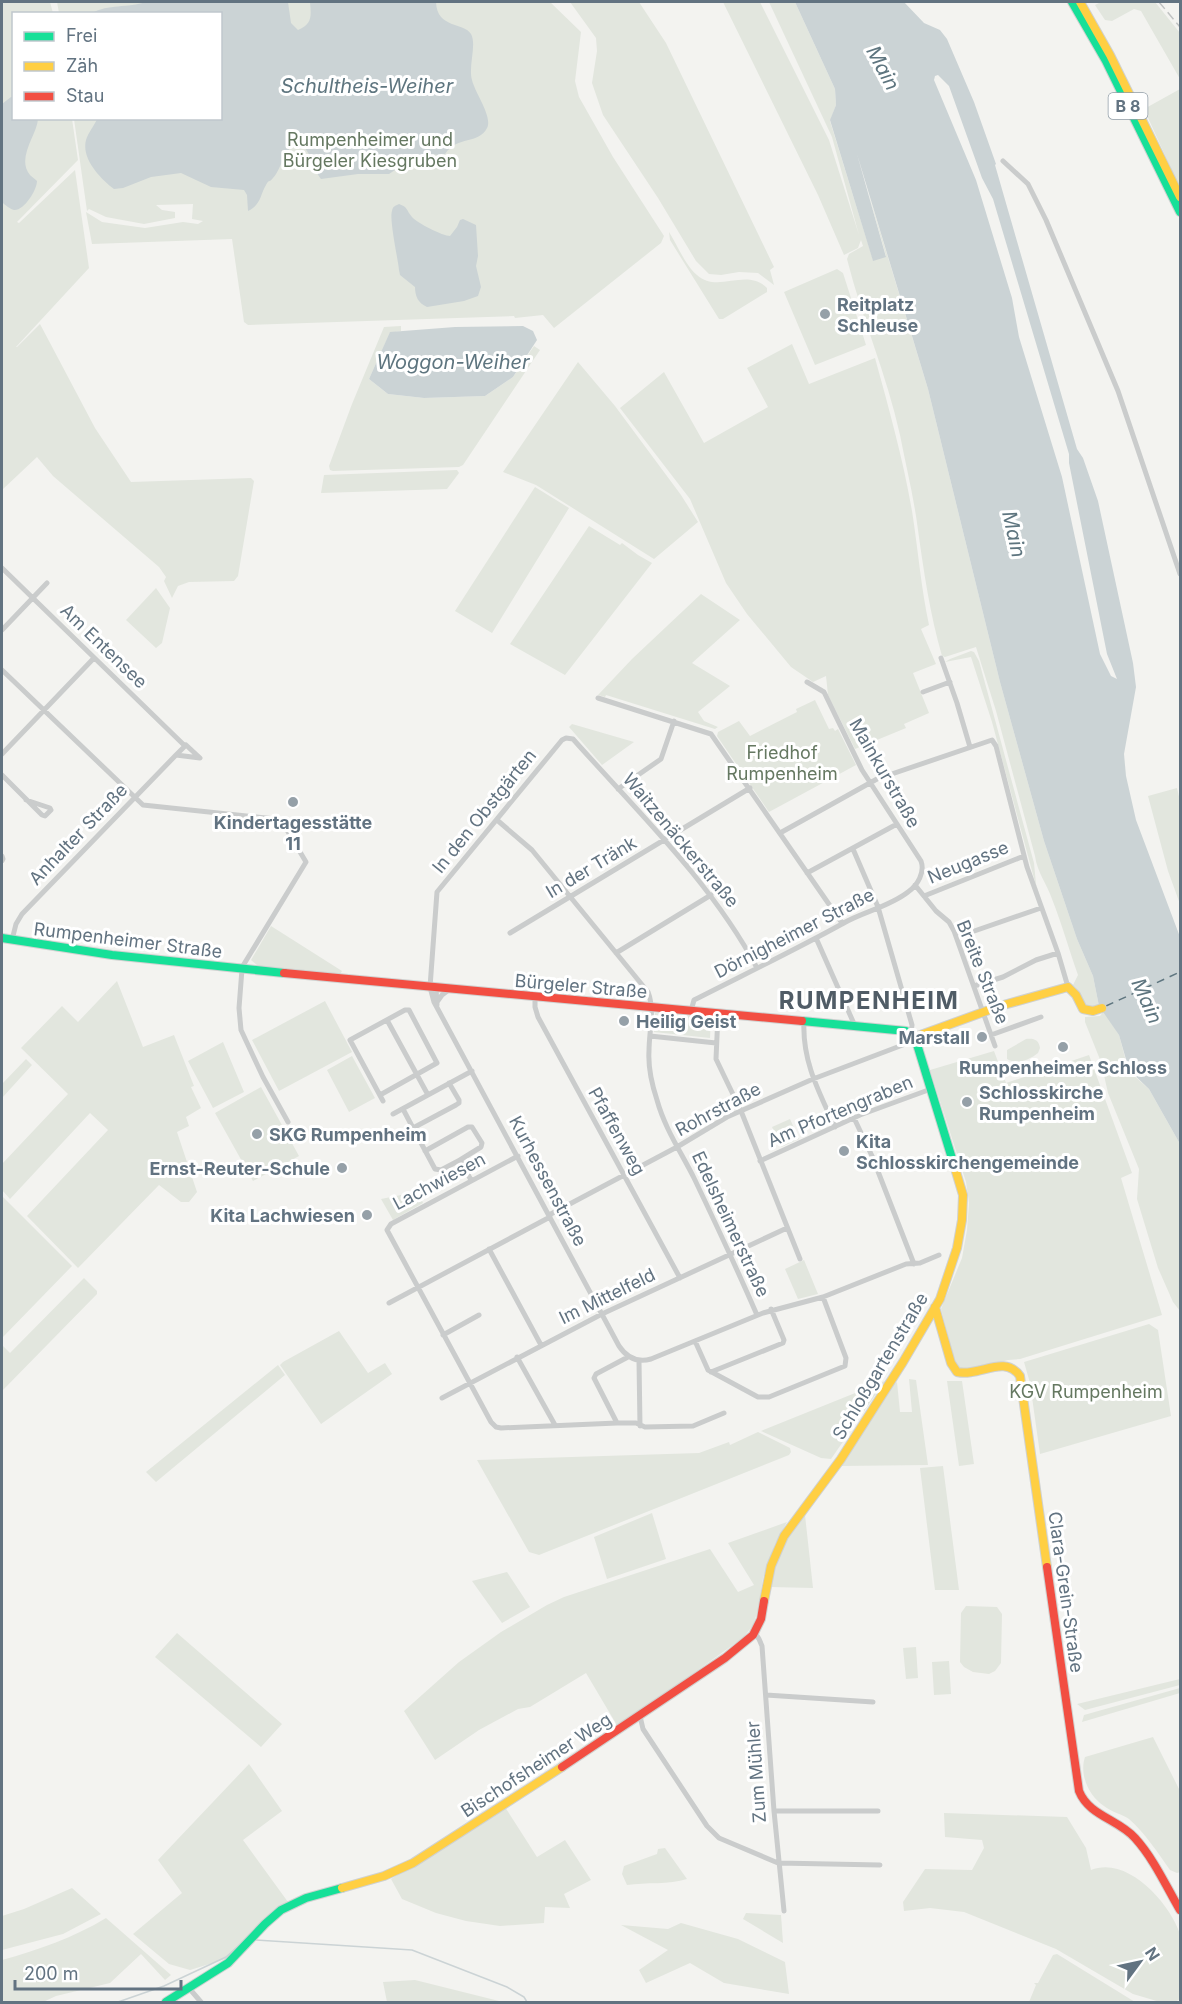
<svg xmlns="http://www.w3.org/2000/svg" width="1182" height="2004" viewBox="0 0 1182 2004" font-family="Inter,sans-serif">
<rect width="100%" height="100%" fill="#f3f3f0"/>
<path fill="#e2e6de" d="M2,2H50L53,13L14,14V118L72,119L78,160L17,222L19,223L75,170L89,268L16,347H17L40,324L95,428L131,482L251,478L254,481L238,576L234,581L189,582L178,586L172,598L164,581L166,577L159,567L53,476L37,457L2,490Z
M57,2H550L581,32L575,81L579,97L613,157L664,236L661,243L554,328L543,315L515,318L514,316L248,325L244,322L232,239L92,244L86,212L102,222L145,228L183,222L198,224L203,221L192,219L193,204L156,205L162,210L175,212V218L144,224L106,217L89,209L87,211L74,119L220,118V14L59,13Z
M570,2H639L666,43L774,267L770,270L774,285L758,273L739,272L721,275L709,274L696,261L658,198L603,115L592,83L597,51L596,38Z
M723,2H760L829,140L859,235L832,137L769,2H795L835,89L836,105L830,121L873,260L886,256L866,185L928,389L1000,682L1044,841L1077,939L1093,976L1099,1006L1090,1008C1081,1002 1081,991 1073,985L1078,975C1069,950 1062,924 1052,899C1047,884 1037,872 1035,856L996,711L976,647L945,657L942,656C930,614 924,573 918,530C914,498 906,466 900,435C887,375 862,319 847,259L849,254L863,246L861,240L858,248L844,255L818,195Z
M1101,2H1155L1180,33V79L1141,11L1134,9L1112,21L1105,20L1095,5Z
M1180,89V188L1144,109Z
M669,232C678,246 685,265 697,275C718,294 746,267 767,288V292L723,319H719L670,240Z
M837,269L843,273L866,345L815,365L784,292Z
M401,326V331L390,333L369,379L388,394L424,398L485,396L513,377L534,346L540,350L463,465L459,467L333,471L330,470L329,466L352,404L384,327Z
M792,344L809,384L875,358C889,409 903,459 912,511C918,549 921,588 929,625L921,629L936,664L913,673L929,713L904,724L906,728L855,749L828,695L826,676L813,682L791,667L747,614L726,583L690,499L620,408L664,372L704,443L768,407L747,368Z
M578,362L615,406L681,495L698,522L654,559L536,485L503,472Z
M457,470L459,473L447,489L321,493L324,475Z
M535,487L569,508L492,633L455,611Z
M589,526L620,545L622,543L638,555L652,563L565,675L510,644Z
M156,588L170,608L162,643L156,648L126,620Z
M701,594L740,620L692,663L730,686L698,712L704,721L718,727L715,729L606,695L605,697L598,695L632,659Z
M971,651L974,652L979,661L1034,863L1036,884L1041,900L1035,882L992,722L971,657L945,662L950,659Z
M815,700L829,729L833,728L835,731L838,729L856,765L769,812L717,736L718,732L739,721L750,736L797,712L796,709Z
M572,724L634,742L602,765L569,727Z
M1177,788L1180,801V904L1168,871L1148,796Z
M271,926L342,971L339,976L258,966L251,960Z
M117,981L143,1047L174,1035L194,1086L191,1087L201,1108L186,1117L189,1126L177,1132L197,1192L189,1202H181L159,1185L78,1268L27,1216L108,1130L90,1113L10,1199L2,1190V1164L68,1094L21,1048L62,1006L78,1022Z
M325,1001L352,1052L279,1091L252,1040Z
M1104,1011L1119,1035L1127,1065L1133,1075L1149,1089L1180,1144V1311L1173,1302L1158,1268L1137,1199L1139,1169L1108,1093L1101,1062L1085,1022V1017L1100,1016Z
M655,1013L711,1018L710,1038L654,1032Z
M1026,1039C1034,1038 1039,1040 1040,1048L1038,1053C1029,1060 1017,1065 1007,1059V1050Z
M223,1042L244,1092L213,1108L188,1061Z
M994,1051L1006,1083L1089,1055L1132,1173L1121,1178L1162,1315L1020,1359L1008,1360L968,1371L962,1370L956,1366L941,1309L962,1258L967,1230L969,1203L966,1182L930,1070Z
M352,1056L375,1098L349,1112L327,1070Z
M26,1059L32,1065L2,1098V1084Z
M261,1087L299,1156L253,1181L215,1113Z
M790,1119L799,1139L781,1147L772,1127Z
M416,1192L419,1193L423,1203L393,1220L381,1199Z
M2,1196L72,1266L2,1338Z
M804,1260L818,1294L798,1299L785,1269Z
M84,1278L97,1291V1294L2,1391V1345L10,1353Z
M1149,1324L1158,1330L1171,1416L1040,1454L1030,1383L1024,1362Z
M339,1331L368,1373L385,1363L392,1374L321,1424L280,1365L283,1362Z
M278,1365L285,1375L156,1482L146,1472Z
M909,1379L916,1380L928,1465L840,1466L890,1387L897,1382L900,1412H912Z
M885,1381L831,1459L821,1458L761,1431Z
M947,1381H962L974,1464L959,1466Z
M758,1432L790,1448L791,1452L789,1455L539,1555L529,1552L477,1460L699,1453L729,1442L730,1445Z
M943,1466L959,1590H935L920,1468Z
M652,1513L666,1559L607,1579L594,1537Z
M805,1515L813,1588L770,1587C775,1558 785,1536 805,1515Z
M787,1522L775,1544L763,1578L758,1610L753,1625L744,1637L618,1727L586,1673L530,1707L518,1709L479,1730L435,1760L404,1711L459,1662L501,1632L547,1605L564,1597L710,1549L738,1592L754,1585L728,1543Z
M507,1572L530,1607L502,1623L472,1581Z
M966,1606L997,1607L1002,1614L1001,1663L995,1671L989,1674L973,1672L964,1667L960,1662L961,1613Z
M177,1633L282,1724L261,1747L155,1657Z
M916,1647L918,1678L906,1679L903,1648Z
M949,1661L951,1694L934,1695L932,1662Z
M1180,1679V1685L1085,1710L1077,1704Z
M1180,1688V1693L1082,1722L1084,1715Z
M1153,1737L1180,1791V1872L1177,1873L1170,1870C1158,1853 1145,1833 1129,1819C1122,1814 1111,1812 1104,1806C1089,1796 1079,1775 1085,1757Z
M249,1764L282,1811L243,1840L288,1902L232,1957L190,1970L169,1964L133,1934L182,1893L158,1860Z
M505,1807L537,1857L565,1840L591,1880L564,1894L570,1908L545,1907L544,1923L500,1926L466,1921L436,1913L402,1899L391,1879Z
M944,1813L1067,1817L1086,1848L1091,1870C1127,1855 1170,1903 1180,1934C1182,1945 1181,1985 1180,1999L1175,2002H1160L1133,1994L1056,1949L964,1912L930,1908L904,1911L903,1902L925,1869L972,1870L984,1848L982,1840L945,1837Z
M665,1848L687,1879C669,1885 646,1882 627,1885L622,1874L624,1866L657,1854L658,1849Z
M72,1888L101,1914L63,1934L2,1950V1916L24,1909Z
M746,1913L781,1915L783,1943L743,1919Z
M106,1918L171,1975L165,1980L141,1954L110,1983L56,1996L43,2002H2V1960C38,1950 73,1938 106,1918Z
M681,1923L738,1939L785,1962L789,1994L724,1983L690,1963L646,1983L639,1970L668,1950L621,1925L668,1929Z
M1057,1954L1135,2002H1029L1036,1985L1034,1983H1038L1053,1955Z
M415,1980L499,2001L500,2002H387L383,1982Z"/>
<path fill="#cbd3d5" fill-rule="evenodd" d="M146,2H288L291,23L298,30C313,24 311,15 310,2H436C437,29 464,22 471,34C477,45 468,66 472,80C475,93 493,117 487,128C478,145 458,135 445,154C429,157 432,148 421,165L411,162L404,164L389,174H358L321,179C312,168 311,147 297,143C282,151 283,167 273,178C268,184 270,178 266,185C260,195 261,205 248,211L247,195L244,190L211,187L181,173L151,177L123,188L114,189C101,179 81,159 86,140C88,133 94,126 97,119L220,118V14L92,13C108,4 128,8 146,2Z
M795,2H904L924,23L940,30L947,39L974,102L996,164L995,165L1077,449L1083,458L1098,501L1133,663L1136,687L1124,754L1126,776L1136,820L1180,937V1144L1149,1089L1129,1070L1119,1035L1099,1006L1093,976L1077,939L1044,841L1000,682L928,389L857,154L886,257L873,261L830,120L836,105L835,89ZM938,75L949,86L982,178L993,199L1069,454V463L1107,654L1117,679L1111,676L1100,654L1062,477L1019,337L1012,298L976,180L934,80L935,76Z
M11,97H13L14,118L38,119C37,135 16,158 30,175C32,177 35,179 37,181C37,190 24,211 14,210C10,209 5,205 2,202V104Z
M399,204C408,207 406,210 412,217C417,223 443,236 450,236L457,227L460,220L463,219L476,225L478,256L476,266L481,287L478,296L464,301L427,307C418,303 415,296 415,287L400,275L399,270C398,259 389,219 392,211C393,206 395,206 399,204Z
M523,326L533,331L537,340L513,377L485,396L424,398L388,394L369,379L390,332L455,327Z"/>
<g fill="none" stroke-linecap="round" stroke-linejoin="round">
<path stroke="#cbd3d5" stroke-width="1.5" d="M256,1940L412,1950L507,1987L524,1997L527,2002
M118,2002L164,1986L226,1957L245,1940"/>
<path stroke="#5e757f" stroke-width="1.5" stroke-dasharray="8 6" stroke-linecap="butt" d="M1106,1006L1180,972"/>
<defs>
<path id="fast" d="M1072,2L1106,61L1180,212
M2,938L112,955L284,973
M802,1021L906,1031L912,1034L916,1041L954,1165
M166,2002L228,1963L265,1924L281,1910L306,1898L342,1888"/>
<path id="slow" d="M1080,2L1110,55L1180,197
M915,1037L1000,1006L1068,987L1076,995L1083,1009L1093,1011L1102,1008
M935,1307L951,1363L957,1372C980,1377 1004,1354 1020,1376L1047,1567
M764,1601L771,1566L784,1536L841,1459L903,1362L940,1299L957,1248L962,1220L963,1195L954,1165
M342,1888L384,1876L413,1863L562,1767"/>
<path id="jam" d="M284,973L802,1021
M1047,1567L1079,1791C1089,1816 1118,1819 1135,1838C1154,1859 1166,1886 1180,1910
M562,1767L725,1658L753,1635L761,1619L764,1601"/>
</defs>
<use href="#fast" stroke="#cfd1d0" stroke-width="10"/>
<use href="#slow" stroke="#cfd1d0" stroke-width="10"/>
<use href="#jam" stroke="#cfd1d0" stroke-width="10"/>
<path stroke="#cacccc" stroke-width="5" d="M1003,161L1028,184L1046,220L1118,391L1180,574
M2,568L185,746L186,745L200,758L176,755L185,746
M2,630L47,583
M941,658L957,703L970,747
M2,670L143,805L275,819L284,825L306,862L241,969
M923,692L950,682
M598,698L711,734L842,923
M2,754L94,658
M2,775L42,815L45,816L51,810L50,808L26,800
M618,789L661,759L674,721
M497,820L532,850L648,992C655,1010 649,1032 649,1051C648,1067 652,1085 657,1100C665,1129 681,1152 694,1178C716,1224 737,1269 757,1315
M780,833L877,779L992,740L996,746L1027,867L1058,953L1068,987
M853,849L878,907L912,1025L911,1033
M2,856L3,859L2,861
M807,873L897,824
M915,885L936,911L949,922L954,931L995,1046
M924,896L1024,856
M510,933L750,788
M957,937L1041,908
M816,938L855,1026
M12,940L16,924L22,914L176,755
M616,953L711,895
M757,968C712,883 637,811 573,739L566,738L562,740L437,892L430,987L434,1002L619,1346C627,1358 637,1363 651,1359L763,1313L823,1297L906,1264L920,1263L939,1255
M242,969L239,1008L241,1030L263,1077L288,1122
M974,986L1003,977L1036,960L1058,953
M436,988L437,1005
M535,997V1007L538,1017L680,1278
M437,1002L442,995L450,989
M691,1011L694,1000C743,975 793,951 842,924C862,912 889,907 908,892C918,885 925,872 921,861L862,770L824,692L807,682
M718,1014L716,1059L741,1111L800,1259
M387,1020L428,1095
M804,1021C802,1061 819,1092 835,1127
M991,1035L1041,1017
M650,1036L716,1043
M380,1095L437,1063L409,1010H405L350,1040L383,1101
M403,1109L413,1128L456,1105L459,1103V1100L449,1083
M393,1114L472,1071
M854,1118L872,1156L914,1264
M413,1128L435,1169L441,1170L460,1160L471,1180
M425,1151L468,1127H472L482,1143L481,1147L460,1160
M518,1156L391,1224L387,1230L491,1422L496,1427L501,1428L617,1423H636L645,1427L693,1426L724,1413
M760,1161L860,1115L931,1089
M549,1215L677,1147L727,1117L813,1079L908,1043
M489,1249L541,1345
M389,1303L550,1217
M443,1335L479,1315
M695,1341L708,1370L758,1397H769L845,1366L846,1358L823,1297
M517,1357L555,1425
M639,1361L640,1426
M711,1372L783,1343L784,1340L771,1309
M442,1398L602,1314L787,1228
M617,1423L594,1378L596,1374L628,1357
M755,1633L759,1639L762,1646L774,1811L784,1911
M766,1695L873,1702
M640,1716L643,1729L707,1826L719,1838L778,1863L880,1865
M774,1811H878
M188,1987L201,2002"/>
<use href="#fast" stroke="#16e098" stroke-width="8"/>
<use href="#slow" stroke="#ffcf43" stroke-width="8"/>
<use href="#jam" stroke="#f24e42" stroke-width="8"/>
<path stroke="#c0c2c2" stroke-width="1.5" stroke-dasharray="9 4.5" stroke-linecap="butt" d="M1159,2L1180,27"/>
</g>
<g fill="#95a0a8" stroke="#fff" stroke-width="2">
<circle cx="825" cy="314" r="6"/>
<circle cx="293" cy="802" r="6"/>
<circle cx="624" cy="1021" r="6"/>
<circle cx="982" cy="1037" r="6"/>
<circle cx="1063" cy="1047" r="6"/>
<circle cx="967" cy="1102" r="6"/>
<circle cx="257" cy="1134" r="6"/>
<circle cx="844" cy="1151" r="6"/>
<circle cx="342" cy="1168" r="6"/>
<circle cx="367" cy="1215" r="6"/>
</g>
<g text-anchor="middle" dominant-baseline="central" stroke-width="6" stroke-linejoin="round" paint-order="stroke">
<rect fill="#fff" stroke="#919da7" stroke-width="1.5" x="1108.5" y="93" width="39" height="26" rx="4.5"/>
<g font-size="16" font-weight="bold" fill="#627381">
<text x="1128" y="106">B 8</text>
</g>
<g font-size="18" fill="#657861" stroke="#fff">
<text x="370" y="139">Rumpenheimer und<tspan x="370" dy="21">Bürgeler Kiesgruben</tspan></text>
<text x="782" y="752">Friedhof<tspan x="782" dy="21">Rumpenheim</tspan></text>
<text x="1086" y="1391">KGV Rumpenheim</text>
</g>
<g font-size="18" font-weight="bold" fill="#627381" stroke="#fff" text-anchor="start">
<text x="837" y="304">Reitplatz<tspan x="837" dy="21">Schleuse</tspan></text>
<text x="293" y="822" text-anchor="middle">Kindertagesstätte<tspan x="293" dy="21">11</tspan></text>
<text x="636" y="1021">Heilig Geist</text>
<text x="970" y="1037" text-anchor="end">Marstall</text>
<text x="1063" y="1067" text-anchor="middle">Rumpenheimer Schloss</text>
<text x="979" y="1092">Schlosskirche<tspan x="979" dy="21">Rumpenheim</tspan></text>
<text x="269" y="1134">SKG Rumpenheim</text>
<text x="856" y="1141">Kita<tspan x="856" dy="21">Schlosskirchengemeinde</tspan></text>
<text x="330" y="1168" text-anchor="end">Ernst-Reuter-Schule</text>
<text x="355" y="1215" text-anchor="end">Kita Lachwiesen</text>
</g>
<g font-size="18" fill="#627381" stroke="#fff">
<text transform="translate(104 646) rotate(44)">Am Entensee</text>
<text transform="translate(885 773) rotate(60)">Mainkurstraße</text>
<text transform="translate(484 811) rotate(-51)">In den Obstgärten</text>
<text transform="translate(78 834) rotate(-46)">Anhalter Straße</text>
<text transform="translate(681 840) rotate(50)">Waitzenäckerstraße</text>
<text transform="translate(968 862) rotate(-22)">Neugasse</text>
<text transform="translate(591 867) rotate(-31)">In der Tränk</text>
<text transform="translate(794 933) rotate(-27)">Dörnigheimer Straße</text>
<text transform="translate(128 940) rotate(7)">Rumpenheimer Straße</text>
<text transform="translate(983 972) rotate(68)">Breite Straße</text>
<text transform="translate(581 986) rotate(5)">Bürgeler Straße</text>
<text transform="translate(718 1109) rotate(-28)">Rohrstraße</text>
<text transform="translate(840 1111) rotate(-23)">Am Pfortengraben</text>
<text transform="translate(617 1131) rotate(61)">Pfaffenweg</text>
<text transform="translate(439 1181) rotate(-28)">Lachwiesen</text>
<text transform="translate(548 1181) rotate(62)">Kurhessenstraße</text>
<text transform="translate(731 1224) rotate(65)">Edelsheimerstraße</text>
<text transform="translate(607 1296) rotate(-26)">Im Mittelfeld</text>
<text transform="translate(880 1366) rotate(-59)">Schloßgartenstraße</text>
<text transform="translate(1066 1592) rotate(82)">Clara-Grein-Straße</text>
<text transform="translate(536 1765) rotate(-33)">Bischofsheimer Weg</text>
<text transform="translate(756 1772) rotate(-94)">Zum Mühler</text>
</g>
<g font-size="20" font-style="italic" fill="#5e757f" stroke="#fff">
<text transform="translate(883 68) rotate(62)">Main</text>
<text x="367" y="86">Schultheis-Weiher</text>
<text x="453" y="362">Woggon-Weiher</text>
<text transform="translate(1014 534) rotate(77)">Main</text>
<text transform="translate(1147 1001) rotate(66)">Main</text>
</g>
<g font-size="24" font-weight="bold" letter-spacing="1.5" fill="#505c66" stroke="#fff">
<text x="869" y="1000">RUMPENHEIM</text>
</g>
</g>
<rect width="1182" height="2004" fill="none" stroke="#627381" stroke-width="6"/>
<rect x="12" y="12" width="210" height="108" fill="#ffffff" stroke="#c0c7cd" stroke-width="1.5"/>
<rect x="24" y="32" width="30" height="9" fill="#16e098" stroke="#c0c7cd" stroke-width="1.5"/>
<text x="66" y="42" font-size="18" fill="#627381">Frei</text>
<rect x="24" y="62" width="30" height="9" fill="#ffcf43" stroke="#c0c7cd" stroke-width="1.5"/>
<text x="66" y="72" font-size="18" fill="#627381">Zäh</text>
<rect x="24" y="92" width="30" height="9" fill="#f24e42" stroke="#c0c7cd" stroke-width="1.5"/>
<text x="66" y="102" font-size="18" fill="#627381">Stau</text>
<g transform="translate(1140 1962) rotate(57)" stroke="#ffffff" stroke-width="4.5" paint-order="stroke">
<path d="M0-4.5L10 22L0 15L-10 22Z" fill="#627381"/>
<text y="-9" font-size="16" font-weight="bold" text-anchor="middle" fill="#627381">N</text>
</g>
<path d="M15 1980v9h166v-9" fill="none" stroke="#627381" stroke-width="3"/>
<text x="24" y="1980" font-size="18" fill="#627381" stroke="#ffffff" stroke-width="4.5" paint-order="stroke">200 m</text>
</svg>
